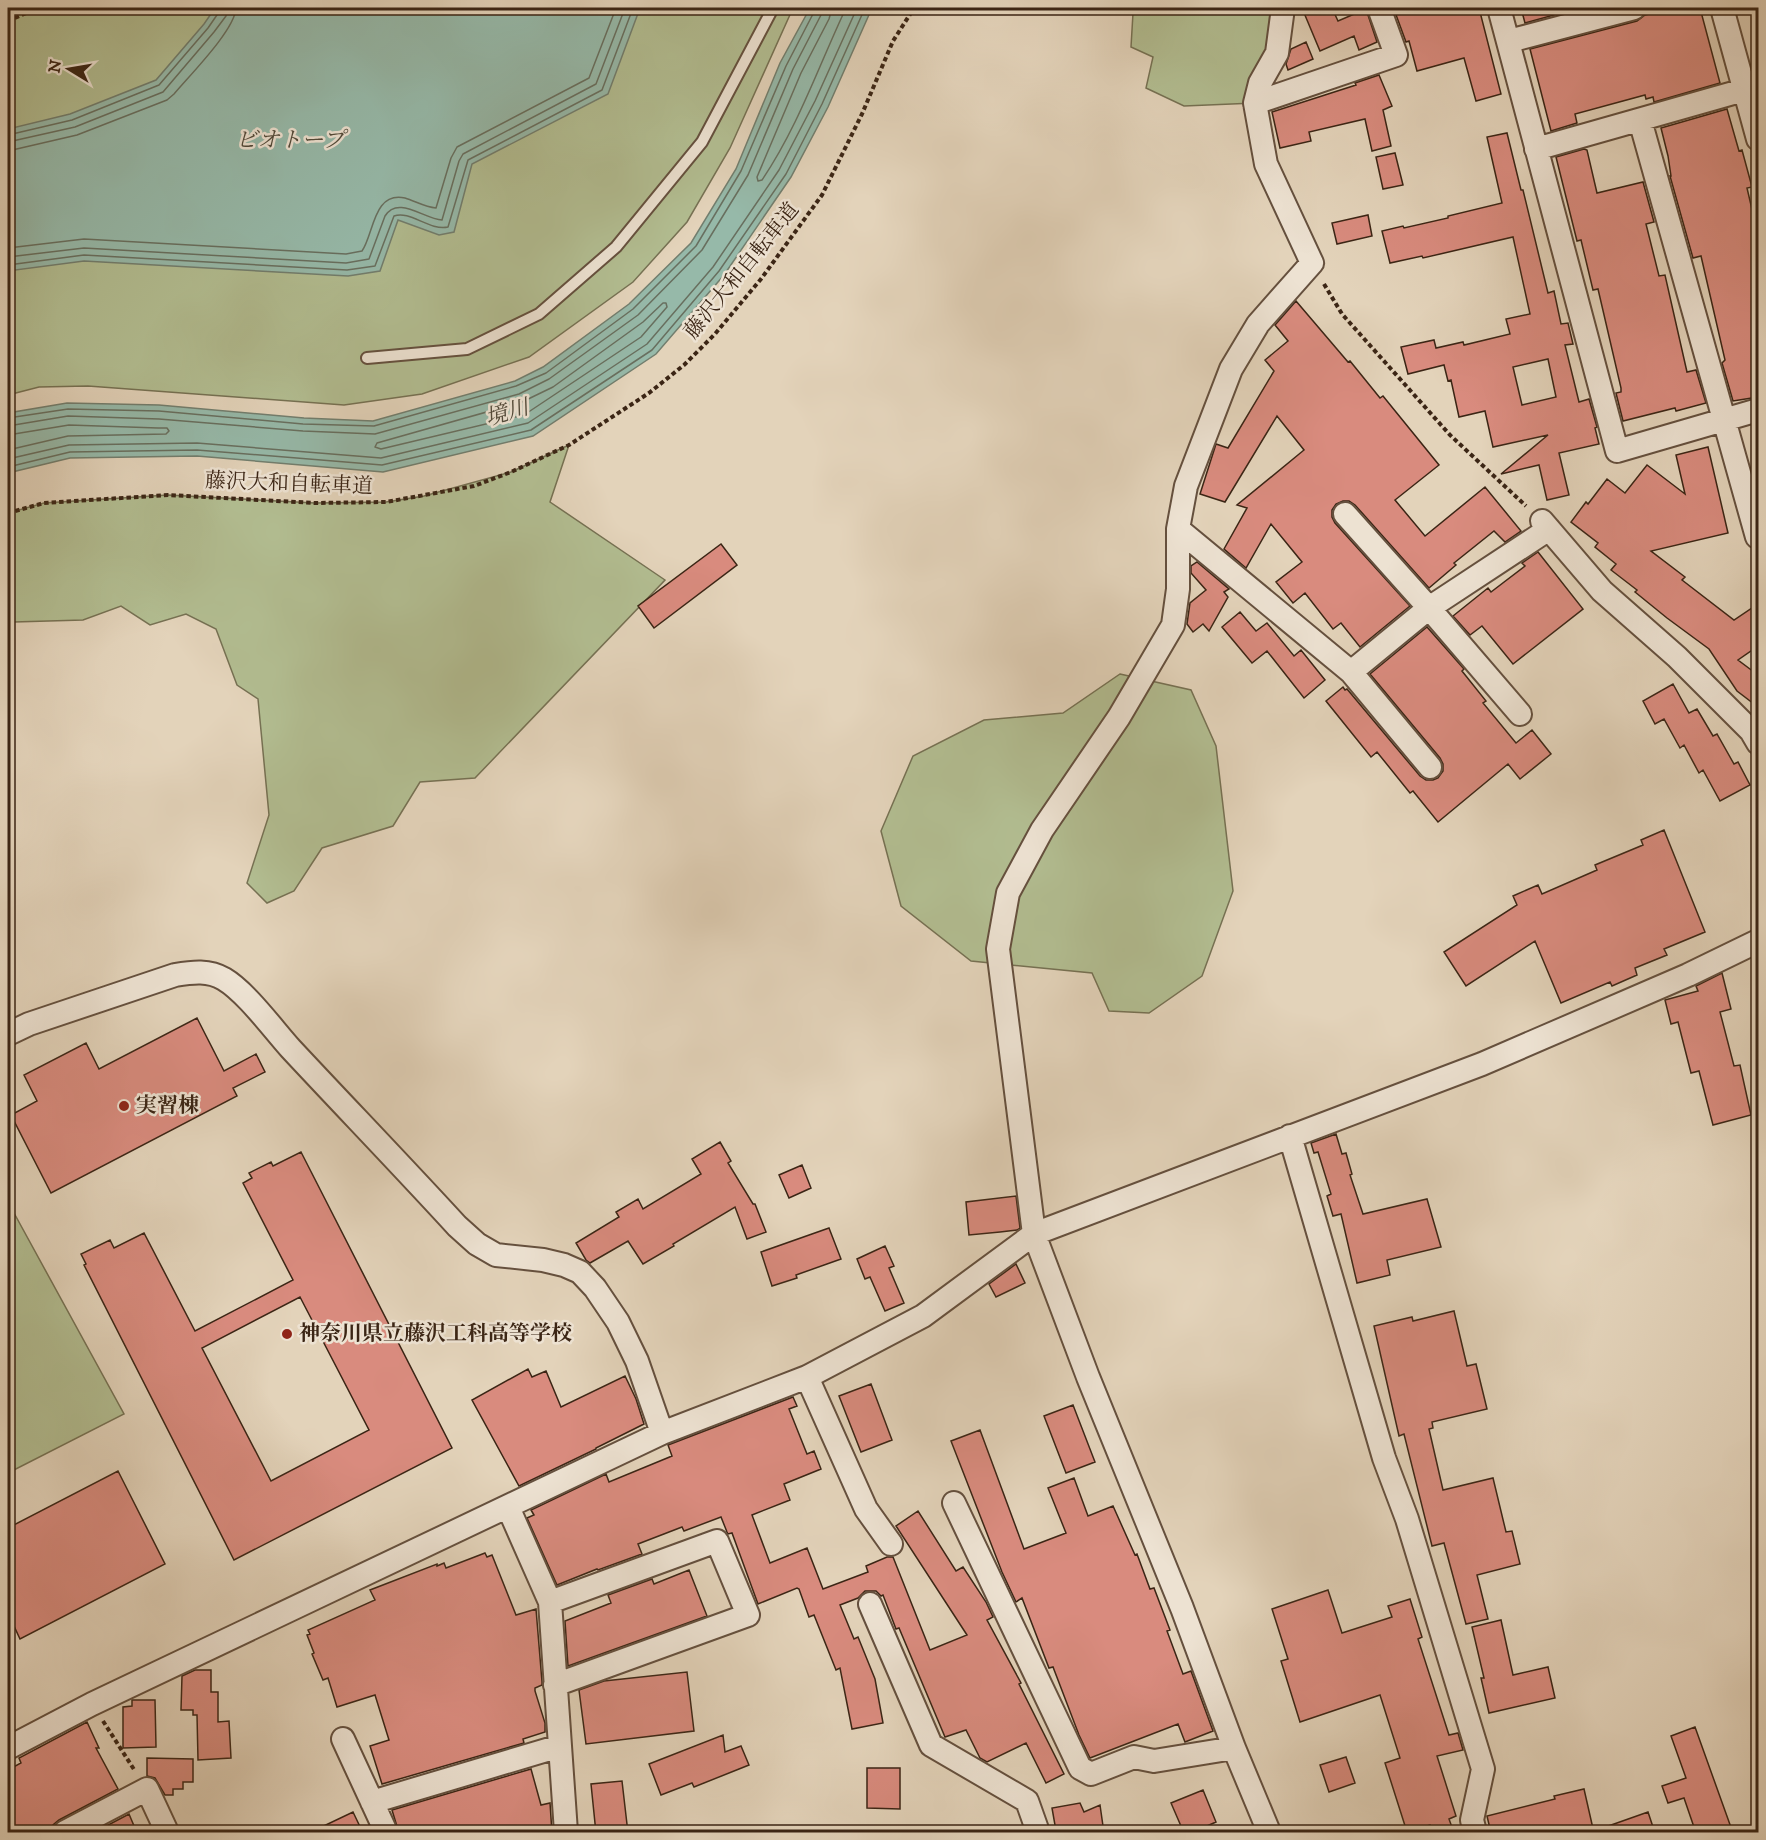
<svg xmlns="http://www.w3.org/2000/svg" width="1766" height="1840" viewBox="0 0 1766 1840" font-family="'IM FELL DW Pica','Noto Serif JP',serif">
<rect width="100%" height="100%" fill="#e3d3ba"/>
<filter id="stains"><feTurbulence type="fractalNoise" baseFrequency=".00333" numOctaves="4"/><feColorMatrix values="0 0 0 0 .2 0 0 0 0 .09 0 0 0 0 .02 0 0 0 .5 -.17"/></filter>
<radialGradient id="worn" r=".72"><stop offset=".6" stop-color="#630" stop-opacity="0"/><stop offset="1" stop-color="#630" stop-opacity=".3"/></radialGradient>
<path fill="#b2bd91" stroke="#767153" stroke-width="1.5" d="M8,8H793L730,148L687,222L633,282L529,357L422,394L344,405L88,386L39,387L8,395Z
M1111,8H1283L1255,103L1184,106L1146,88L1153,57L1131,47L1133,13Z
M569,445L550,502L665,580L475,778L420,782L393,826L322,848L294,891L267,903L247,883L269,815L258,699L237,685L216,629L186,614L150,625L121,606L83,620L14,622L8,641V513L44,503L168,495L315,503L386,502L424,496L511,472Z
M1120,674L1191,690L1216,746L1233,891L1202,976L1149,1013L1109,1011L1092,973L971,961L901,906L881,831L913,756L984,720L1063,713Z
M8,1202L124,1414L8,1473Z"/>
<path fill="#96b9a9" stroke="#727e6e" stroke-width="1.5" d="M215,8H640L608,94L472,164L454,232L439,235L398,220L380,271L348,276L84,261L8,271V129L70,114L156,80L204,24Z
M810,8H872L828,107L791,177L724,275L656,354L533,436L383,472L197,456L70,458L8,473V413L67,403L159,405L304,418L373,421L515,381L543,367L629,304L691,243L736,169L780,63Z"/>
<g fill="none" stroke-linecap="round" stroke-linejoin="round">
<path stroke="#686f5f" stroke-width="1.5" d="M832,8L829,19L801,73L757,177L758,181L762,180C798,127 819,65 846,8
M8,135L72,120L159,85L208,28L219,12L220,8
M8,142L75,127L163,92L214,32L226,16L227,8
M8,151L77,135L167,100L174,94C189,76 235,30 236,8
M8,248L84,239L346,254L362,251C374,234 373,191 405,198C415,201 425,207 436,208L451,158L457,147L589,78L616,8
M8,257L84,248L346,263L369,259L385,216C398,195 424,219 442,220L459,161L463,154L596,84L625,8
M8,265L84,255L347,270L375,266L394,216C410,210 429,231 448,227L468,160L602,90L633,8
M663,303H666L667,307L641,337L524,415L381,449L375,447L377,443L522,402L553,387L643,322Z
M8,418L68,409L159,411L303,424L374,426L516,386L546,373L633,309L696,246L741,171L786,66L814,12L815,8
M8,426L68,416L159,419L303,431L375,434L519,394L549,379L638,315L702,250L748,175L793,69L821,15L822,8
M8,435L69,425L158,428H167L169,431L166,434L68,436L8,450
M8,459L69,445L197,443L381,458L528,423L647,344L713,267L779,170L815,101L857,8
M8,467L70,452L197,450L382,465L531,430L652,350L719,271L786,174L822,104L865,8"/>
</g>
<path fill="#d98b7e" stroke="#3b2515" stroke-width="1.5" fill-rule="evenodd" d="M1302,8H1332L1338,21L1366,9L1377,42L1359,50L1354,36L1320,51Z
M1410,8H1479L1501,94L1476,101L1464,58L1417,71L1409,41L1406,42L1395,12Z
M1521,8H1552L1554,15L1525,23Z
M1674,8H1700L1720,83L1654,102L1653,97L1646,99L1645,95L1575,114L1577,123L1551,131L1530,49L1637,21L1645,15Z
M1306,42L1313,59L1288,70L1286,64L1291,49Z
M1379,75L1392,106L1383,110L1391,146L1372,151L1365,119L1309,132L1311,141L1280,148L1272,112L1356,85L1355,83Z
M1727,109L1739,151L1742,150L1752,187L1747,188L1758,235V397L1733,401L1722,363L1725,360L1701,256L1693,258L1670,176H1671L1668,156L1661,128Z
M1507,133L1521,190H1523L1548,293L1554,291L1561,324L1568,323L1573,344L1565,345L1579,402L1589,399L1597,427L1595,428L1599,444L1559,453L1569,495L1547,500L1539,465L1501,474L1548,435L1493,447L1485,411L1459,417L1451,380L1448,381L1444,365L1408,374L1401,347L1434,340L1436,348L1463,342L1464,345L1510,334L1506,319L1530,314L1513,237L1423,258L1422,256L1390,263L1382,231L1403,226L1404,228L1448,218V216L1502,203L1487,137ZM1548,359L1556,397L1522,405L1513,367Z
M1584,149L1587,150L1597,193L1643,182L1654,222L1646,224L1659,276L1665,275L1687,372L1696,370L1706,403L1676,411L1675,408L1623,421L1616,393L1621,392V388L1598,289L1593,290L1581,240L1577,241L1556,157Z
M1395,153L1403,185L1383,189L1376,157Z
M1368,215L1372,236L1337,244L1332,223Z
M1296,301L1348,362L1350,361L1380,398L1383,396L1439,465L1395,500L1425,536L1485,487L1521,531L1505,542L1494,531L1454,563L1456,565L1429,588L1355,505L1349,501H1343L1336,504L1332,510V517L1335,523L1410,606L1360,647L1341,623L1333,629L1305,593L1293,603L1276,582L1302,562L1271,524L1246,568L1224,549L1247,508L1237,505L1304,450L1277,416L1225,502L1200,494L1216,444L1228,448L1274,371L1265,360L1288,341L1275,325Z
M1708,447L1728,533L1651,551L1685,577L1682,580L1734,620L1758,604V646L1738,660L1758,675V707L1737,691L1709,649L1667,618L1635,592L1637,590L1611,570L1616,564L1595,547L1598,543L1571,522L1586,502L1588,504L1607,479L1625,493L1647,465L1685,494L1676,455Z
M721,544L737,565L654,628L638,606Z
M1538,552L1583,609L1513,664L1482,626L1470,635L1453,616L1488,588L1491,592L1525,566L1522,563Z
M1197,562L1229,589L1224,592L1228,597L1209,631L1203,624L1193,632L1187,624L1190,603L1206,590L1191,573V566Z
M1240,612L1256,631L1267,623L1294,656L1301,650L1325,680L1304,698L1267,651L1252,663L1222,627Z
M1427,627L1464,669L1462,671L1486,701L1483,703L1516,743L1532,730L1551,754L1520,779L1508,764L1438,822L1413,791L1410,793L1377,752L1371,757L1326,701L1343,687L1345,690L1347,689L1420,776L1426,780H1433L1438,778L1443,771V764L1440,758L1370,674Z
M1673,684L1689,713L1697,709L1713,736L1717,734L1734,764L1738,762L1750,785L1720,801L1703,770L1699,773L1684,745L1680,748L1664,719L1655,724L1643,701Z
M1664,830L1705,932L1664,949L1667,955L1635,968L1637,975L1612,986L1610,982L1561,1003L1535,941L1466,986L1444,952L1517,905L1513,896L1538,885L1542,894L1597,870L1595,865L1643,845L1641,840Z
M1722,973L1731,1009L1720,1012L1734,1066L1740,1065L1751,1115L1713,1125L1699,1071L1691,1073L1678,1022L1671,1024L1665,1000L1698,991L1696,986Z
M197,1018L224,1071L256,1054L265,1072L233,1088L237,1096L51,1193L11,1115L37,1101L24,1075L86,1043L99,1069Z
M1336,1134L1342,1154L1346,1153L1352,1174L1350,1175L1363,1214L1427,1199L1441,1247L1387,1260L1390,1275L1357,1283L1341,1214L1333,1216L1327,1196L1331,1194L1318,1152L1314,1153L1311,1143Z
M720,1142L731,1161L728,1163L753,1204H755L766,1232L747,1239L735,1207L673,1244L674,1246L643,1264L628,1241L590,1263L586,1260L576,1243L619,1217L616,1212L638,1199L643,1209L701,1174L692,1159Z
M301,1152L452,1448L234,1560L84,1265L86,1264L81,1254L110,1240L114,1248L144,1233L195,1331L293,1280L243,1183L252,1178L249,1173L271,1162L273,1166ZM300,1297L369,1430L271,1481L202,1348Z
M802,1165L811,1188L789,1198L779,1175Z
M1016,1196L1020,1228L1017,1230L1000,1232L969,1235L966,1202Z
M829,1228L841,1259L796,1275L797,1278L772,1286L761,1252Z
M885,1246L894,1266L889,1268L904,1303L885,1311L870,1277L865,1279L857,1259Z
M1016,1264L1025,1283L996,1297L989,1284Z
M1454,1311L1467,1366L1476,1364L1487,1409L1432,1422L1433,1428L1429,1429L1443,1490L1493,1478L1506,1532L1512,1531L1520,1564L1477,1575L1488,1619L1466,1624L1444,1543L1432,1546L1404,1434L1399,1436L1374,1326L1412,1317L1413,1321Z
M528,1369L532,1377L546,1371L561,1407L625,1376L636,1399L644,1424L596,1448V1449L519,1486L472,1400Z
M871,1384L892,1440L861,1452L839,1396Z
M793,1397L797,1406L789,1409L807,1454L814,1451L821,1469L784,1484L790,1500L752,1515L770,1563L807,1548L823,1589L868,1572L866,1566L887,1557H893L930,1650L967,1635L896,1526L918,1511L956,1571L963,1567L986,1602L993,1617L987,1620L1021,1683L1019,1684L1064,1774L1046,1783L1026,1743L987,1762L980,1758L966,1730L945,1737L899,1628L896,1629L883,1595L881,1596L876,1591H865L858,1598L840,1605L854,1639L858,1637L875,1679L883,1723L852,1729L840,1668L836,1670L814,1615L809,1617L799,1589L797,1588L758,1604L732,1533L728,1534L727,1532L721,1517L684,1531L682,1527L638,1544L642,1554L598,1570L597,1569L557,1585L527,1518L534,1515L531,1510L606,1474L609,1482L672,1456L668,1445Z
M1073,1405L1095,1462L1066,1473L1044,1416Z
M980,1430L1024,1549L1066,1533L1048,1488L1074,1478L1088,1516L1113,1506L1135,1555L1137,1554L1150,1589L1154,1588L1170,1630L1167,1631L1183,1674L1191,1671L1213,1731L1185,1742L1178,1724L1090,1758L1079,1735L1053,1667L1049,1668L1022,1598L1016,1602L1002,1572L951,1441Z
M118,1471L165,1564L20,1639L8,1613V1528Z
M485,1553L487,1557L492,1555L516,1615L536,1609L542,1682V1685L535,1688V1691L545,1723V1732L523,1739L524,1743L382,1784L370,1746L389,1740L375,1695L337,1707L328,1678L323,1680L312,1654L314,1653L307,1635L310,1634L308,1630L375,1600L370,1590L437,1564V1566L444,1563L446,1568Z
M689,1570L707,1616L568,1666L565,1621L611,1603L608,1595L652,1579L654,1584Z
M1328,1590L1342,1633L1392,1617L1388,1606L1410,1599L1422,1637L1418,1639L1449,1735L1458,1733L1463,1750L1437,1756L1456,1816L1449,1819L1454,1833H1432L1430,1825L1407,1832L1385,1763L1400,1758L1380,1695L1300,1722L1281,1661L1288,1659L1272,1609Z
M1501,1620L1513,1675L1548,1667L1555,1698L1489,1713L1481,1678H1484L1472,1627Z
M195,1670H211V1692H218V1722L229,1721L231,1758L198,1760L197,1715H193V1710H181L182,1676Z
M687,1672L694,1731L586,1744L579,1690L604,1681Z
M132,1700H155L156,1747L123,1748V1707L132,1706Z
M87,1722L99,1748H96L118,1789L59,1820L53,1825L52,1833H8V1770L21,1763L19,1758Z
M1695,1727L1733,1833H1696L1684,1798L1668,1803L1662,1786L1686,1778L1671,1736Z
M723,1735L725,1752L741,1746L749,1765L694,1787L692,1783L661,1795L649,1764Z
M1346,1757L1355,1783L1329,1792L1320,1765Z
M147,1758L193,1759V1782H183V1789H173V1795H165L155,1778L147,1776Z
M867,1768H900V1809L867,1808Z
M531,1769L541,1805L550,1803L552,1833H399L392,1810Z
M622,1781L628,1833H596L591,1784Z
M1584,1789L1594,1833H1491L1487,1816L1555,1799L1554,1796Z
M1203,1790L1216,1822L1191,1833H1184L1171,1803Z
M1080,1803L1084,1812L1100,1805L1104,1833H1051V1827L1055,1825L1052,1808Z
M353,1812L363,1833H309Z
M1648,1812L1655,1833H1598L1597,1830Z
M129,1814L137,1833H93Z"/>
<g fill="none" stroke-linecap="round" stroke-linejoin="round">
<defs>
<path id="service" d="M367,358L467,349L539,314L616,247L702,142L773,8"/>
<path id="minor" d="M1499,8L1617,451L1758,410
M1722,8L1758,139
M1509,41L1634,8
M1255,103L1260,83L1277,53L1283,8
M1640,120L1757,537H1758
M1536,149L1758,86
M1345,514L1429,608L1520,714
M1542,521L1602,591L1677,657L1751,731L1758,743
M1178,529L1351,672L1430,767
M1351,672L1429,608L1549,529
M8,1034L29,1024L175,975C193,972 209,970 224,979C246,992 273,1029 291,1049C346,1108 402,1166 457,1226L477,1244L496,1255L543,1260L564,1265L580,1272L595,1288L618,1322L637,1361L662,1433
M1290,1136L1384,1458L1407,1519L1483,1769L1472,1820L1475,1832
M807,1377L866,1509L891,1544
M954,1503L1080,1768L1091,1774L1134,1757L1154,1761L1234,1748
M508,1507L550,1602L566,1832
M550,1602L717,1541L748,1615L555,1685
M870,1604L931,1745L1027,1801L1038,1832
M343,1739L386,1832
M8,1748L92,1704L662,1433L807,1377L923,1316L1034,1234L1482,1064L1688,975L1758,941
M372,1802L560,1746
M65,1832L147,1789L167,1832
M1269,1832L1234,1748L1182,1608L1088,1377L1034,1234L998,949L1008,893L1042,830L1119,717L1173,625L1178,589V529L1186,486L1231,369L1258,324L1312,263L1266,164L1255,103L1396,55L1379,8"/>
</defs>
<use href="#service" stroke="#65503e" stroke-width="14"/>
<use href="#minor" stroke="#65503e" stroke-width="26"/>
<path stroke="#3b2515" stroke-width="4" stroke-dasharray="4.5 3" stroke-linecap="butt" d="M8,21L38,8
M1324,284L1342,314L1450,435L1526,506
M8,513L44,503L168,495L315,503L386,502L474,486L511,472L569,445L649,393L684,365L715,334L761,279L822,195L862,114L893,41L914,8
M103,1721L135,1771"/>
<use href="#service" stroke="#ede2d2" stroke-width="10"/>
<use href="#minor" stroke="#ede2d2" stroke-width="22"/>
</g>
<g fill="#8f2418" stroke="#ede2d2" stroke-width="2">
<circle cx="124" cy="1106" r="6"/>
<circle cx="287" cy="1334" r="6"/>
</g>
<g text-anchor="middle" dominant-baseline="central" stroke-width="5" stroke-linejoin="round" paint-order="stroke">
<g font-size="21" fill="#3b2515" stroke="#ede2d2">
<text transform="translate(742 271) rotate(-51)">藤沢大和自転車道</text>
<text transform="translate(289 484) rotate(2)">藤沢大和自転車道</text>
</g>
<g font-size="21" font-weight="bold" fill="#3b2515" stroke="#ede2d2" text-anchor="start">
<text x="136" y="1106">実習棟</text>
<text x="299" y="1334">神奈川県立藤沢工科高等学校</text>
</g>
<g font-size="22" font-style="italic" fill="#524a3a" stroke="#ede2d2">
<text x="290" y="140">ビオトープ</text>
<text transform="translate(507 413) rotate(-16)">境川</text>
</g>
</g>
<rect width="1766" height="1840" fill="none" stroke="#e3d3ba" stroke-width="30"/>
<rect x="9" y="9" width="1748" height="1822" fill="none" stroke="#3b2515" stroke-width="3"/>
<rect x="15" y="15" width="1736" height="1810" fill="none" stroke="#3b2515" stroke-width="1.5"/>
<g transform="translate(69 69) rotate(281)" stroke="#ede2d2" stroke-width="4.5" paint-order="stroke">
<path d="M0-4.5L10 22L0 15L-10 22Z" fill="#3b2515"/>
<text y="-9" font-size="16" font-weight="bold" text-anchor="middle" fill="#3b2515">N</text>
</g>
<rect width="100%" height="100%" filter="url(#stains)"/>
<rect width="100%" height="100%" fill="url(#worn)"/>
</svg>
